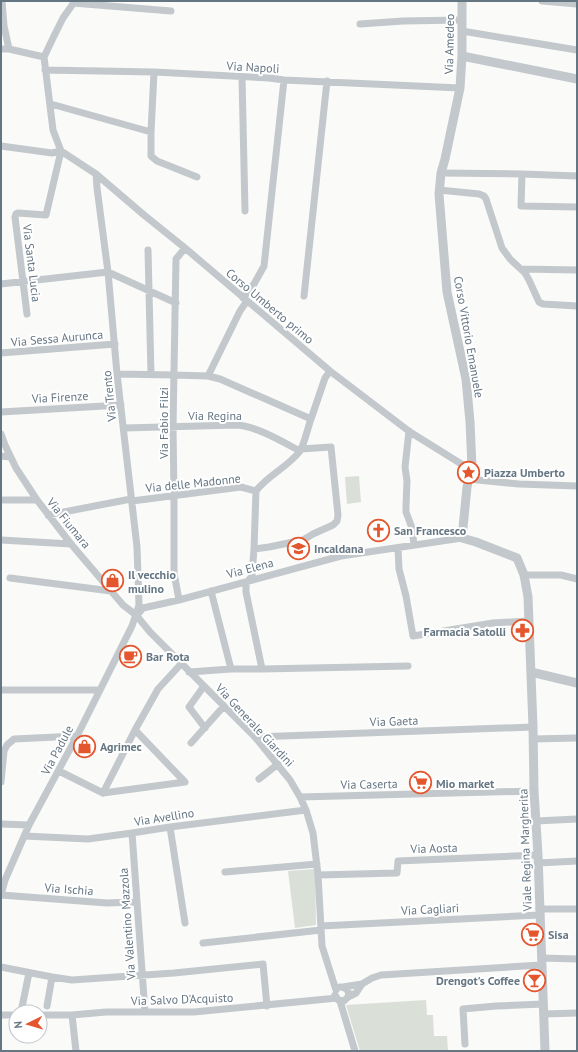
<svg xmlns="http://www.w3.org/2000/svg" width="578" height="1052" viewBox="0 0 578 1052" font-family="'PT Sans',sans-serif">
<rect width="100%" height="100%" fill="#fafaf8"/>
<path fill="#dadfd7" d="M359,476L361,502L347,504L345,477Z
M315,869L316,925L295,928L288,871Z
M426,1000L427,1015H433L434,1036H447L448,1051H360L346,1005Z"/>
<g fill="none" stroke-linecap="round" stroke-linejoin="round">
<path stroke="#c3c8cc" stroke-width="7" d="M2,1L4,26L9,49
M542,1L577,4
M73,3L171,11
M360,24L403,21L461,20
M462,31L577,50
M1,49H9L44,57
M45,70L154,72L269,78L284,80L460,88
M242,77L245,211
M51,104L151,132L154,72
M151,132V156L157,161L197,177
M1,146L52,153L61,151
M61,151L96,174L144,215L185,248L330,371L410,432L463,465L470,472
M61,151L53,130L44,57L54,36L63,18L75,1
M441,173L522,174L577,176
M522,174L521,206L577,207
M439,190L479,194L484,196L486,199L502,248L510,259L525,273L529,280L539,302L543,304L577,306
M148,250L151,374
M521,269L577,270
M1,284L108,272L176,303
M304,296L327,81
M243,298L254,284L264,266L284,80
M27,314L15,217L16,214L18,213L46,215L61,151
M1,353L115,344
M117,374L174,375L208,376L220,379L311,419L325,378L330,371
M208,376L240,311L247,301
M1,412L121,405
M124,428L237,425C256,426 283,442 300,451
M409,431L405,467L407,481L406,505V512L412,528L414,545
M1,434L5,445L16,468L37,500L71,544L123,605L136,615L150,632L255,737L290,780L300,797L306,810L313,833L318,875L322,946L336,990
M1,456L10,457
M468,479L519,484L577,486
M1,500H37
M132,501L241,487L256,491
M48,515L131,499
M1,540L71,544
M398,548L399,569L406,596L413,636L493,623L529,621
M254,549L269,547L303,540L313,534L333,525L337,521L338,515L331,447L301,449
M524,575H561L577,579
M10,578L111,591
M211,591L231,669
M179,600L174,573V495L173,427L176,259L185,248
M138,614L143,608L179,600L341,556L462,538
M262,669L408,666
M189,672L231,669H262L246,592V585L252,575L254,549L256,491C268,475 288,467 300,451C304,445 308,427 311,419
M204,686L189,707L205,728
M1,690H100
M255,737L533,727
M533,739L577,738
M191,743L224,706
M59,771L103,793L135,730L158,689L181,664
M259,779L278,764
M1,782L4,751L7,745L14,739L77,736
M103,793L185,782L135,730
M300,797L534,791
M536,821L577,819
M1,824L29,825
M170,827L185,923
M132,833L145,1012
M24,836L88,839L132,833L170,827L306,810
M538,863L577,861
M225,872L317,864
M318,875L397,873L398,861L538,855
M1,895L5,880L29,825L77,736L132,626L139,605L137,547L117,374L108,272L97,188L96,174
M1,895L107,903L136,902
M539,909H577
M321,926L539,915
M203,943L321,930
M541,958L577,959
M1,967L52,977L72,980L174,973L263,964L267,1006
M340,987C346,987 350,991 348,997
M343,987L362,984L372,978L381,975L541,965
M335,995L338,1000L344,1001L348,997L356,993L362,984
M340,1001L355,1051
M47,1006L52,977
M22,1007L29,973
M543,1014L577,1013
M1,1015H16
M40,1015H72L106,1012H194L337,998
M72,1015L76,1051
M465,1044L463,1009L496,1006L543,1004"/>
<path stroke="#c3c8cc" stroke-width="9" d="M462,1V56L460,88L445,159L441,173L439,194L447,292L466,379L470,422L472,467L467,487L462,538L476,542L517,558L524,575L528,597L533,727L534,791L538,855L545,1051
M462,56L577,79
M531,672L577,683"/>
</g>
<defs>
<symbol id="sight-ring" viewBox="-11 -11 22 22"><circle r="9.5" fill="#fff" stroke="#e4572e" stroke-width="1.5"/><path d="M0-6L1.8-2.2L6-1.7L2.9 1.2L3.7 5.4L0 3.3L-3.7 5.4L-2.9 1.2L-6-1.7L-1.8-2.2Z" fill="#e4572e"/></symbol>
<symbol id="church-ring" viewBox="-11 -11 22 22"><circle r="9.5" fill="#fff" stroke="#e4572e" stroke-width="1.5"/><path d="M-1.2-6h2.4v3.5h3.3v2.4h-3.3V6h-2.4V-.1h-3.3v-2.4h3.3Z" fill="#e4572e"/></symbol>
<symbol id="school-ring" viewBox="-11 -11 22 22"><circle r="9.5" fill="#fff" stroke="#e4572e" stroke-width="1.5"/><path d="M0-5L7-2L0 1L-7-2ZM-4 1L0 2.5L4 1V4Q0 6-4 4Z" fill="#e4572e"/></symbol>
<symbol id="shop-ring" viewBox="-11 -11 22 22"><circle r="9.5" fill="#fff" stroke="#e4572e" stroke-width="1.5"/><path d="M-5-2.5h2.3a2.7 3.5 0 0 1 5.4 0H5L5.5 6h-11ZM-1.5-2.5h3a1.5 2.3 0 0 0-3 0Z" fill="#e4572e"/></symbol>
<symbol id="pharmacy-ring" viewBox="-11 -11 22 22"><circle r="9.5" fill="#fff" stroke="#e4572e" stroke-width="1.5"/><path d="M-2-6h4v4h4v4h-4v4h-4v-4h-4v-4h4Z" fill="#e4572e"/></symbol>
<symbol id="cafe-ring" viewBox="-11 -11 22 22"><circle r="9.5" fill="#fff" stroke="#e4572e" stroke-width="1.5"/><path d="M-5.5-4.5H6V0H3Q3 3.5 0 3.5H-2.5Q-5.5 3.5-5.5 0ZM3-3.2v2h1.7v-2ZM-6 4.5H4V6H-6Z" fill="#e4572e"/></symbol>
<symbol id="supermarket-ring" viewBox="-11 -11 22 22"><circle r="9.5" fill="#fff" stroke="#e4572e" stroke-width="1.5"/><path d="M-6-5.5h2.5l.6 2H6L4.5 2H-2.5L-4.4-4H-6ZM-1.5 3.2a1.3 1.3 0 1 0 .1 0ZM3 3.2a1.3 1.3 0 1 0 .1 0Z" fill="#e4572e"/></symbol>
<symbol id="bar-ring" viewBox="-11 -11 22 22"><circle r="9.5" fill="#fff" stroke="#e4572e" stroke-width="1.5"/><path d="M-6-5H6L.8 .8V4.5H3.5V6h-7V4.5H-.8V.8Z" fill="#e4572e"/></symbol>
</defs>
<g fill-rule="evenodd">
<use href="#sight-ring" x="456" y="460" width="25" height="25"/>
<use href="#church-ring" x="366" y="518" width="25" height="25"/>
<use href="#school-ring" x="286" y="536" width="25" height="25"/>
<use href="#shop-ring" x="100" y="568" width="25" height="25"/>
<use href="#pharmacy-ring" x="510" y="618" width="25" height="25"/>
<use href="#cafe-ring" x="118" y="644" width="25" height="25"/>
<use href="#shop-ring" x="72" y="734" width="25" height="25"/>
<use href="#supermarket-ring" x="408" y="770" width="25" height="25"/>
<use href="#supermarket-ring" x="520" y="922" width="25" height="25"/>
<use href="#bar-ring" x="522" y="968" width="25" height="25"/>
</g>
<g text-anchor="middle" dominant-baseline="central" stroke-width="4" stroke-linejoin="round" paint-order="stroke">
<g font-size="12" fill="#657683" stroke="#fff">
<text transform="translate(449 44) rotate(-89)">Via Amedeo</text>
<text transform="translate(253 67) rotate(3)">Via Napoli</text>
<text transform="translate(32 263) rotate(83)">Via Santa Lucia</text>
<text transform="translate(270 306) rotate(40)">Corso Umberto primo</text>
<text transform="translate(469 337) rotate(80)">Corso Vittorio Emanuele</text>
<text transform="translate(57 338) rotate(-5)">Via Sessa Aurunca</text>
<text transform="translate(109 396) rotate(-96)">Via Trento</text>
<text transform="translate(60 397) rotate(-3)">Via Firenze</text>
<text x="215" y="415">Via Regina</text>
<text transform="translate(163 423) rotate(-90)">Via Fabio Filzi</text>
<text transform="translate(193 483) rotate(-6)">Via delle Madonne</text>
<text transform="translate(69 523) rotate(51)">Via Fiumara</text>
<text transform="translate(250 568) rotate(-15)">Via Elena</text>
<text transform="translate(394 721) rotate(-2)">Via Gaeta</text>
<text transform="translate(255 725) rotate(47)">Via Generale Giardini</text>
<text transform="translate(57 750) rotate(-62)">Via Padule</text>
<text transform="translate(369 784) rotate(-1)">Via Caserta</text>
<text transform="translate(164 817) rotate(-9)">Via Avellino</text>
<text transform="translate(434 848) rotate(-2)">Via Aosta</text>
<text transform="translate(525 850) rotate(-92)">Viale Regina Margherita</text>
<text transform="translate(69 889) rotate(4)">Via Ischia</text>
<text transform="translate(430 909) rotate(-3)">Via Cagliari</text>
<text transform="translate(127 924) rotate(-94)">Via Valentino Mazzola</text>
<text transform="translate(182 999) rotate(-2)">Via Salvo D'Acquisto</text>
</g>
<g font-size="12" font-weight="bold" fill="#657683" stroke="#fff" text-anchor="start">
<text x="484" y="472">Piazza Umberto</text>
<text x="394" y="530">San Francesco</text>
<text x="314" y="548">Incaldana</text>
<text x="128" y="574">Il vecchio<tspan x="128" dy="14">mulino</tspan></text>
<text x="506" y="631" text-anchor="end">Farmacia Satolli</text>
<text x="146" y="656">Bar Rota</text>
<text x="100" y="746">Agrimec</text>
<text x="436" y="783">Mio market</text>
<text x="548" y="934">Sisa</text>
<text x="520" y="980" text-anchor="end">Drengot's Coffee</text>
</g>
</g>
<rect width="578" height="1052" fill="none" stroke="#657683" stroke-width="4"/>
<g transform="translate(28 1024) rotate(265)"><circle r="19" fill="#ffffff" stroke="#c1c8cd"/>
<path d="M0-3L7 15L0 10L-7 15Z" fill="#e4572e"/>
<text y="-6" font-size="11" font-weight="bold" text-anchor="middle" fill="#657683">N</text>
</g>
</svg>
